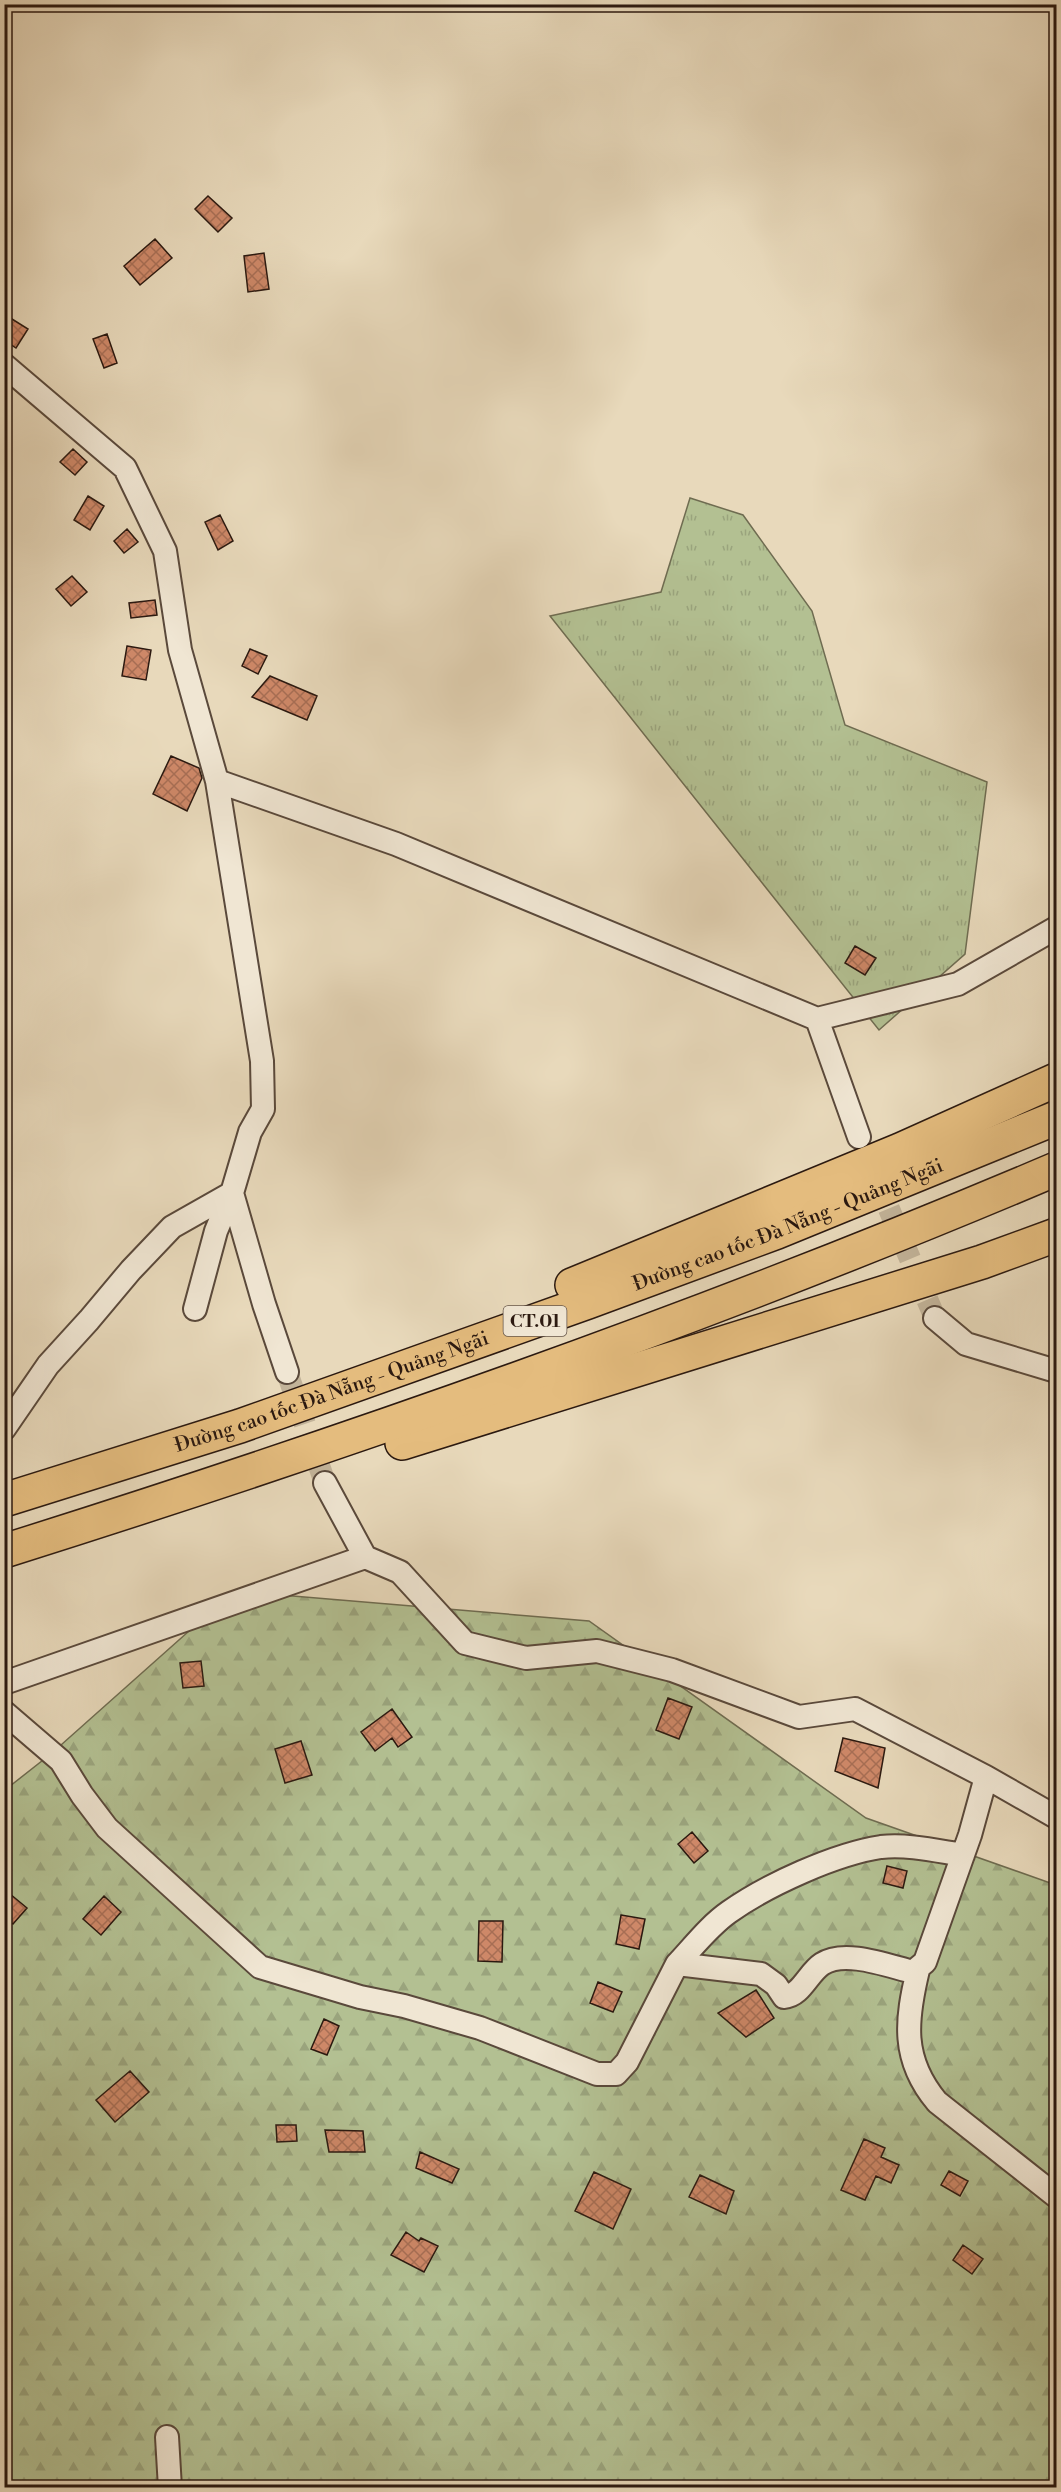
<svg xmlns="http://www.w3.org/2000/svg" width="1061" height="2492" viewBox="0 0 1061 2492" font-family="'Libre Bodoni',serif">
<defs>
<pattern id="grass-tufts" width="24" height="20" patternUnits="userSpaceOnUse" patternTransform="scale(1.5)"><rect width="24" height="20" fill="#b3c092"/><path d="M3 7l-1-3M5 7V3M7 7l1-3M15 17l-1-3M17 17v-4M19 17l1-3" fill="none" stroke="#9aa47d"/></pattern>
<pattern id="forest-firs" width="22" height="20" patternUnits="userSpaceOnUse" patternTransform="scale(1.5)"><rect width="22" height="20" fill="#b3c092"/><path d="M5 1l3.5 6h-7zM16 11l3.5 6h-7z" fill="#9aa47d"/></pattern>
<pattern id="building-cross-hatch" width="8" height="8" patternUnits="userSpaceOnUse" patternTransform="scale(1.5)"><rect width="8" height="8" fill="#ce8868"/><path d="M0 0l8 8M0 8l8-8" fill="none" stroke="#a76e54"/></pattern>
</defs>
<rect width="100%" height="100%" fill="#e8d9bb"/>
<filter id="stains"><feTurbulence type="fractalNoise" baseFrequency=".00333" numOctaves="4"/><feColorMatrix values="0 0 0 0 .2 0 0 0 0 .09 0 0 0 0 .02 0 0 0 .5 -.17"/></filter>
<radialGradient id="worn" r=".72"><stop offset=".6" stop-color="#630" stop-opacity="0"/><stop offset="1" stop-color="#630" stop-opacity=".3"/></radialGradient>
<path fill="url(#grass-tufts)" stroke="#6f6c51" stroke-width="1.5" d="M690,498L743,515L812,611L845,725L987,782L965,954L879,1030L550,616L661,592Z"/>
<path fill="url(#forest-firs)" stroke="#6f6c51" stroke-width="1.5" d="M234,1591L589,1621L866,1818L1056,1885V2487L5,2488V1790L52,1753Z"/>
<path fill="url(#building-cross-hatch)" stroke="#2b1910" stroke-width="1.5" d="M208,196L232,218L218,232L195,209Z
M155,239L172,258L140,285L124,266Z
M264,253L269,289L248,292L244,256Z
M4,314L28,329L16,348L4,340Z
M107,334L117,363L104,368L93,339Z
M73,449L87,462L75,475L60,462Z
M88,496L104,506L90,530L74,520Z
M220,515L233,541L218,550L205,522Z
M127,529L138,542L124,553L114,541Z
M72,576L87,592L71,606L56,589Z
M155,600L157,615L131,618L129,603Z
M127,646L151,650L146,680L122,676Z
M250,649L267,656L258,674L242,666Z
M270,676L317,696L307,720L252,697Z
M171,756L199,768L202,778L187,811L153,794Z
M855,946L876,958L865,975L845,963Z
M201,1661L204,1686L183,1688L180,1663Z
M668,1698L692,1707L679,1739L656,1730Z
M392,1709L412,1737L398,1747L392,1738L375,1751L361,1732Z
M843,1738L885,1748L878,1788L835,1771Z
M301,1741L312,1775L285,1783L275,1749Z
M692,1832L708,1851L694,1863L678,1844Z
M887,1866L907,1871L903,1888L883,1883Z
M4,1889L27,1908L13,1924L4,1917Z
M104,1896L121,1912L101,1935L83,1919Z
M621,1915L645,1919L639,1949L616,1944Z
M479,1921H503L502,1962L478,1961Z
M598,1982L622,1992L613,2012L590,2003Z
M756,1990L774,2018L746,2037L718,2013Z
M324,2019L339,2026L327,2055L311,2049Z
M130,2071L149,2092L115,2122L96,2100Z
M276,2125H296L297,2141L277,2142Z
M325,2130L363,2131L365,2152H329Z
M864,2139L885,2148L881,2157L899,2165L891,2183L876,2176L865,2200L841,2190Z
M420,2152L459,2169L452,2183L416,2168Z
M949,2171L968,2181L960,2196L941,2185Z
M594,2172L631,2189L613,2229L575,2211Z
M700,2175L734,2191L726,2214L689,2197Z
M406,2232L419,2241L421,2238L438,2246L424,2272L391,2255Z
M963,2245L983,2259L972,2274L953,2260Z"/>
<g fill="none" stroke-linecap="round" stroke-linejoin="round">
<path stroke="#c2b399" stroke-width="22" stroke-dasharray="22 11" stroke-linecap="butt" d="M876,1178L935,1318
M287,1372L325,1483"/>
<defs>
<path id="minor" d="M4,365L125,468L165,551L180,650L217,781L262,1061L263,1109L250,1132L232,1193L216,1231L195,1309
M217,781L396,844L817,1019L859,1137
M817,1019L958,984L1056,928
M935,1318L966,1344L1056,1371
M4,1429L48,1365L89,1320L131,1270L172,1227L232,1193L264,1304L287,1372
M325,1483L365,1557L400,1572L465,1643L526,1658L597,1651L672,1670L799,1717L855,1709L986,1777L1056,1817
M4,1683L365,1557
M4,1712L61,1761L82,1795L107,1828L260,1967L360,1997L404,2006L480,2028L597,2074H616L627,2062L677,1964L761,1974L776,1985L784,1997C801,1996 808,1973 822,1964C845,1949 888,1966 913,1972L925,1962L970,1835L986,1777
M677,1964C694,1946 709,1926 729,1912C767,1885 835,1854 881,1847C908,1844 937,1851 963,1855
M918,1970C906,2020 901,2059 937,2102L1056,2196
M167,2437L170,2488"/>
<g id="motorway">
<path d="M572,1285L900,1150L1056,1080"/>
<path d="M402,1443L982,1262L1056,1235"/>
<path id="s1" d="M4,1500L240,1426L588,1302L777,1232L1056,1118"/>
<path d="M4,1551C360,1439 713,1315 1056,1169"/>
</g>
</defs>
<use href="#minor" stroke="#5a493b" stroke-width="26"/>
<use href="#motorway" stroke="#2b1910" stroke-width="36"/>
<use href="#minor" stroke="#f0e6d3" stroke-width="22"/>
<use href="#motorway" stroke="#e4bc7e" stroke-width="33"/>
</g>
<g text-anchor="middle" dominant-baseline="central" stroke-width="4.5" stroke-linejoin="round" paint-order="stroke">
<rect fill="#f0e6d3" stroke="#66564a" stroke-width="1.5" x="503.5" y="1306" width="63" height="30" rx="4.5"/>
<g font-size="18" font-weight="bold" fill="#2b1910">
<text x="535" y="1321">CT.01</text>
</g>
<g font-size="20" fill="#2b1910" stroke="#f0e6d3">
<text stroke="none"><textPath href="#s1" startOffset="831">Đường cao tốc Đà Nẵng - Quảng Ngãi</textPath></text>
<text stroke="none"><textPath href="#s1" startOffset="345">Đường cao tốc Đà Nẵng - Quảng Ngãi</textPath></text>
</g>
</g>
<rect width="1061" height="2492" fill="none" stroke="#e8d9bb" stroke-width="24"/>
<rect x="6" y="6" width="1049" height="2480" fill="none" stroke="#2b1910" stroke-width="3"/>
<rect x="12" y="12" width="1037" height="2468" fill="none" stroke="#2b1910" stroke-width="1.5"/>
<rect width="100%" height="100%" filter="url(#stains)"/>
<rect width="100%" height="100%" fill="url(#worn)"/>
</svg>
